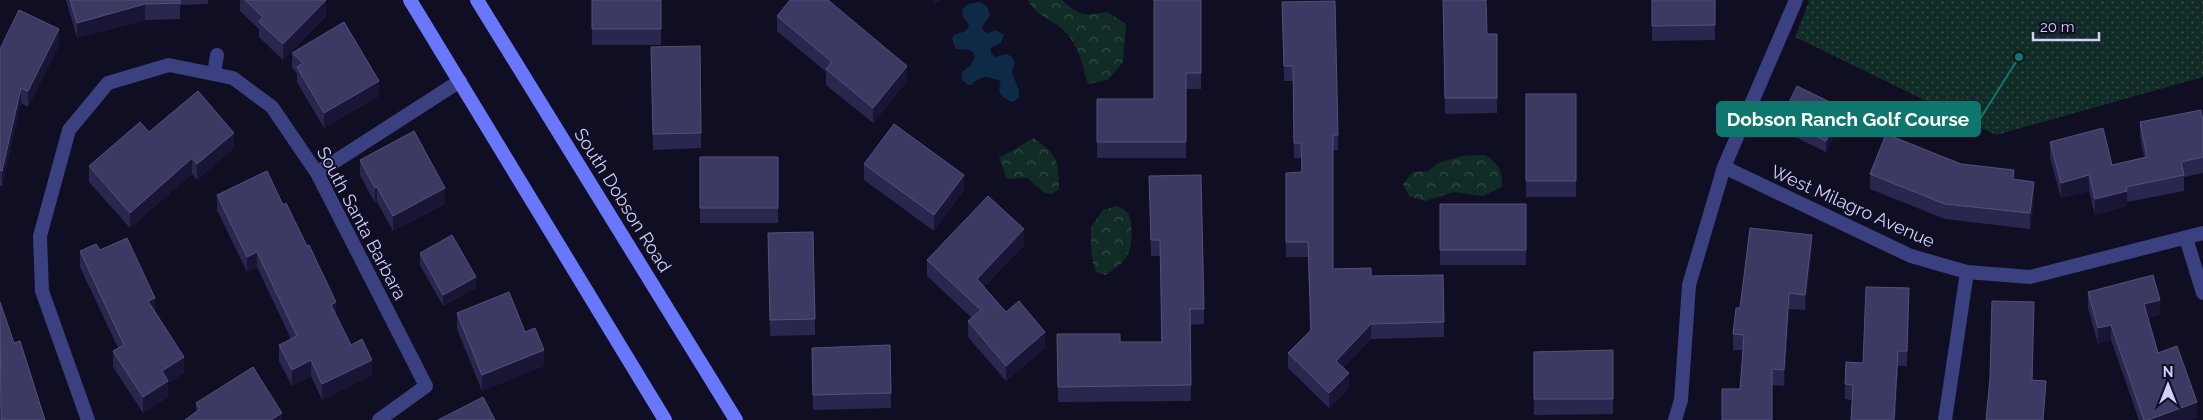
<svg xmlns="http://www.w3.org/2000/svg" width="2203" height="420" viewBox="0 0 2203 420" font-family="Raleway,sans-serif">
<defs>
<pattern id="grass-dots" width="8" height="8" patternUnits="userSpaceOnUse" patternTransform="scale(1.25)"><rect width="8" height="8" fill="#112c27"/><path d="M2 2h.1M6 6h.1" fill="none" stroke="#334a47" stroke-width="1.8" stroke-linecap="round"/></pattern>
<pattern id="park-crowns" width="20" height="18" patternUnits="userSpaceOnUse" patternTransform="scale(1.25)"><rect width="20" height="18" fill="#112c27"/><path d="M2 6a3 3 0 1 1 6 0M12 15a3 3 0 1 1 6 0" fill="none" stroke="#334a47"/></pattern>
</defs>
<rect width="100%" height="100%" fill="#0f0e22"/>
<path fill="url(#grass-dots)" d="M1807,0H2203V77L1996,135L1795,37L1809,1Z"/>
<path fill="url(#park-crowns)" d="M1028,0H1062C1079,16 1085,16 1108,12L1126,24L1123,62L1108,80L1088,84C1082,63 1078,42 1061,28C1049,18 1034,14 1028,0Z
M1034,138C1057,155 1059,160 1059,189L1052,194L1045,193L1027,178L1007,179L999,158Z
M1484,155C1498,161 1503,172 1502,187L1483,196L1454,192L1425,201L1409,196L1403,184L1413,172L1428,171L1438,163L1462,156Z
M1116,206C1122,208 1126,210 1129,215C1133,224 1132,246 1128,254C1123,264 1115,269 1105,275L1096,272C1090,258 1091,242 1091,227L1103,210Z"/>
<path fill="#0e2a46" d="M979,2L987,6L990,15L982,27L984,31L988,33L996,30L1004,35L1001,43L991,48V53L995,57L1006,54L1011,56L1015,62L1012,72L1019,91V98L1013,102C1002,99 996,92 1001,81C989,78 982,73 972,85H968L961,79L962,72C968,68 983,56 969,50C965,49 961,50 956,49L952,39L954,35L966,31L969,25L963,17L962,9L968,4Z"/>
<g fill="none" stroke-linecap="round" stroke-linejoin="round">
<path stroke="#3a4080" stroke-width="14" d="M214,74L217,55
M1724,167L1911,256L1967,272L2030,277L2203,233
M317,173L460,81
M2186,238L2203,293
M88,420L42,291L40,236L69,130L108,83L169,65L233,78L272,107L317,173L426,386L379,420
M1675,420L1681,400L1689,285L1724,167L1796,0
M1945,420L1967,272"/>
<path stroke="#6977fc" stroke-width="14" d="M410,0L665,420
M477,0L736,420"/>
</g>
<path fill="#2a274f" d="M66,0H208V4L180,5V19L145,20L77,38Z
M240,0H326V16L283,60L259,37V29L240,11Z
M592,0H661V45H592Z
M1201,0V89H1186V158H1097V99H1154Z
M1443,0L1487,34H1497V113L1445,114Z
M1652,0H1715V40L1652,41Z
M1282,2L1338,135V150H1333V269L1371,276L1444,322V337L1371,339L1343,368L1349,388L1329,408L1288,368V353L1310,331L1308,257H1286V173L1302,172L1301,158H1294L1293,81H1284Z
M777,16L907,81L873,123L826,85V72L777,31Z
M59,45L28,107L21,103L2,186H0V49Z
M292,53L379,96L324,128L297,82V73L292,68Z
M651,62L701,133V148L653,150Z
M1526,94H1576V197H1526Z
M1781,119H1842L1826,152L1781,130Z
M2203,121V173L2184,177V191L2127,202V206L2095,215L2089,191L2061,198L2050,158V142L2112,165L2144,157L2140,137V122Z
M149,132L234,148L197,180L192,174L130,228L89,182V166Z
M700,157H778V223H700Z
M360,160L445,204L393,231L377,202L375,203L360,175Z
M864,164L964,190L934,231L864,180Z
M1961,164L2014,180L2034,197L2030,229L1945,219L1870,189V174Z
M1149,176L1204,309V324L1190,325L1191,401L1058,402L1057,334L1120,342H1161L1160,256H1151Z
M217,195L336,315L351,345L372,375L322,400L311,376L292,386L279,361V345L291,339L257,267L247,272L217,210Z
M1440,204H1526V265H1440Z
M768,233L815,319V335L770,336Z
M1024,245L984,287L1006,312L1045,348L1006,381L968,337V321L972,318L927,276V260Z
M100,250L155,311L184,373L168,383V397L143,413L113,367V351L118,348L80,267V251Z
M1812,250L1805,310L1789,309L1784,386L1772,385L1740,389L1743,350H1733V334L1740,308Z
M420,253L476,288L443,306L420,265Z
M2088,292L2160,315L2148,318L2158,353L2197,417L2190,420H2139L2111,340L2098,344L2088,308Z
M1909,304L1907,366H1898L1895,420H1851L1852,400L1845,399V384L1863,363Z
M457,313L525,332L544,366L482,391L457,329Z
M812,348L891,393V408L813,410Z
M1613,350V414L1534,415V352Z
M196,403L282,420L196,412Z"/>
<path fill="#181535" d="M326,0V16L283,60V44Z
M933,0H942L933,5Z
M145,4V20L77,38V23Z
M59,29V45L28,107V91Z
M907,66V81L873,123V108Z
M379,81V96L324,128V113Z
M21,88V103L2,186V171Z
M1842,108V119L1826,152V141Z
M234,133V148L197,180V164Z
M192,158V174L130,228V213Z
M964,175V190L934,231V215Z
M2089,175V191L2061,198V183Z
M2034,182V197L2030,229V213Z
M377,187V202L375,203V188Z
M445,188V204L393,231V216Z
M2127,191V206L2095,215V199Z
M1024,229V245L977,295V279Z
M1812,235V250L1805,310V295Z
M257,252V267L247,272V257Z
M476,277V288L443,306V295Z
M1909,288V304L1907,366V351Z
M1789,293V309L1784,386V370Z
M155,298V314L148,301Z
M2160,300V315L2144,319V304Z
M336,302V318L331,305Z
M2034,302V318L2032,396V380Z
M1371,324V339L1336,376V361Z
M2111,325V340L2098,344V328Z
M1045,332V348L1006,381V366Z
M544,350V366L482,391V375Z
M1898,351L1895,420H1894Z
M184,357V373L168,383V397L143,413V397L162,371Z
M311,360V376L292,386V370Z
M372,360V375L322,400V384Z
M1349,373V388L1329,408V393Z
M2046,381V397L2044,420H2043Z
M2197,402V417L2190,420H2148Z
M282,413V420H271Z"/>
<path fill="#3c3962" stroke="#53517a" d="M70,0H180V3L145,4L77,23Z
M245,0H326L283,44L259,22L263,17Z
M592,0H661V29H592Z
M790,0H828L907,66L873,108L826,69L832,62L777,16Z
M1154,0H1201V73H1186V142H1097V99H1154Z
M1443,0H1486L1487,34H1497V98H1445Z
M1652,0H1715V25L1652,26Z
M1335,1L1338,135H1333V269L1371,268V276L1443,275L1444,322L1371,324L1336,361L1349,373L1329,393L1288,353L1311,330L1308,242H1286V173L1302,172L1301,143H1294L1293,66H1284L1282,2Z
M19,10L59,29L28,91L21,88L2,171L0,170V49Z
M344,22L379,81L324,113L297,67L303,63L292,53Z
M700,46L701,133L653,134L651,47Z
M1797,86L1842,108L1826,141L1781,119Z
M198,91L234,133L197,164L192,158L130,213L89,166L140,122L149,132Z
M1526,94H1576V181H1526Z
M2201,110L2203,121V157L2181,162L2184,175L2126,187L2127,191L2095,199L2089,175L2061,183L2050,142L2103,128L2112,165L2147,157L2140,122Z
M894,124L964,175L934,215L864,164Z
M414,131L445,188L393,216L377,187L375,188L360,160Z
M1886,134L1961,164L2014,170L2013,179L2034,182L2030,213L1945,204L1870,174Z
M700,157H778V208H700Z
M267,171L283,205L286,203L307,246L309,245L336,302L331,305L351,345L362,339L372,360L322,384L311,360L292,370L279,345L297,336L257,252L247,257L217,195Z
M1201,175L1204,309H1190L1191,385L1058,387L1057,334H1120V342H1162L1160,240H1151L1149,176Z
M988,196L1024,229L977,279L1006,312L1019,301L1045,332L1006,366L968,321L981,310L927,260Z
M1440,204H1526V250H1440Z
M1750,228L1812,235L1805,295L1789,293L1784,370L1772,369V420H1722V389H1740L1744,335L1733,334L1736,308H1740Z
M813,232L815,319L770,320L768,233Z
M452,235L476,277L443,295L420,253Z
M127,238L155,298L148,301L184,357L162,371L168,381L143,397L113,351L124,345L80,251L96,244L100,250Z
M2153,275L2160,300L2144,304L2158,353L2177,346L2197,402L2148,420H2144L2111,325L2098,328L2088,292Z
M1866,287L1909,288L1907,351H1898L1894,420H1851L1853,385L1845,384L1846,362L1863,363Z
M509,292L525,332L535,328L544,350L482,375L457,313Z
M1992,301L2034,302L2032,380L2046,381L2043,420H1986L1990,378Z
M0,302L14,343L20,341L45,420H1Z
M890,345L891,393L813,395L812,348Z
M1613,350V399H1534V352Z
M253,367L282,413L271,420H185L200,409L196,403Z
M483,397L495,420H438Z"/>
<g text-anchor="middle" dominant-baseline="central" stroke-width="4" stroke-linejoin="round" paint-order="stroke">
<g font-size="18" fill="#d0d0fe" stroke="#0f0e22">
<text transform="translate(623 200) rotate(58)">South Dobson Road</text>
<text transform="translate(1853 206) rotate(24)">West Milagro Avenue</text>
<text transform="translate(362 223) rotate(62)">South Santa Barbara</text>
</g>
</g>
<path fill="none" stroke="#0f766e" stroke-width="2" d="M2019 57L1980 119"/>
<circle fill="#0f766e" stroke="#0f0e22" stroke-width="2" cx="2019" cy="57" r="5"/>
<rect fill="#0f766e" stroke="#0f766e" stroke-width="2" x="1717" y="102" width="263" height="34" rx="5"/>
<g font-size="19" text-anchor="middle" font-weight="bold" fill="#fff">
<text x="1848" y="126">Dobson Ranch Golf Course</text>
</g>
<g transform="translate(2168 385)" stroke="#0f0e22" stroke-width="4" paint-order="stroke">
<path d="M0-4L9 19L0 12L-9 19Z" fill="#d0d0fe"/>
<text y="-8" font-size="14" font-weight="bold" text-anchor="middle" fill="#d0d0fe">N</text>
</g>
<path d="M2033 32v8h66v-8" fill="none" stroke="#d0d0fe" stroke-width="2.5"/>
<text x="2040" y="32" font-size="15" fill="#d0d0fe" stroke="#0f0e22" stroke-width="4" paint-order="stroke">20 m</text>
</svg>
